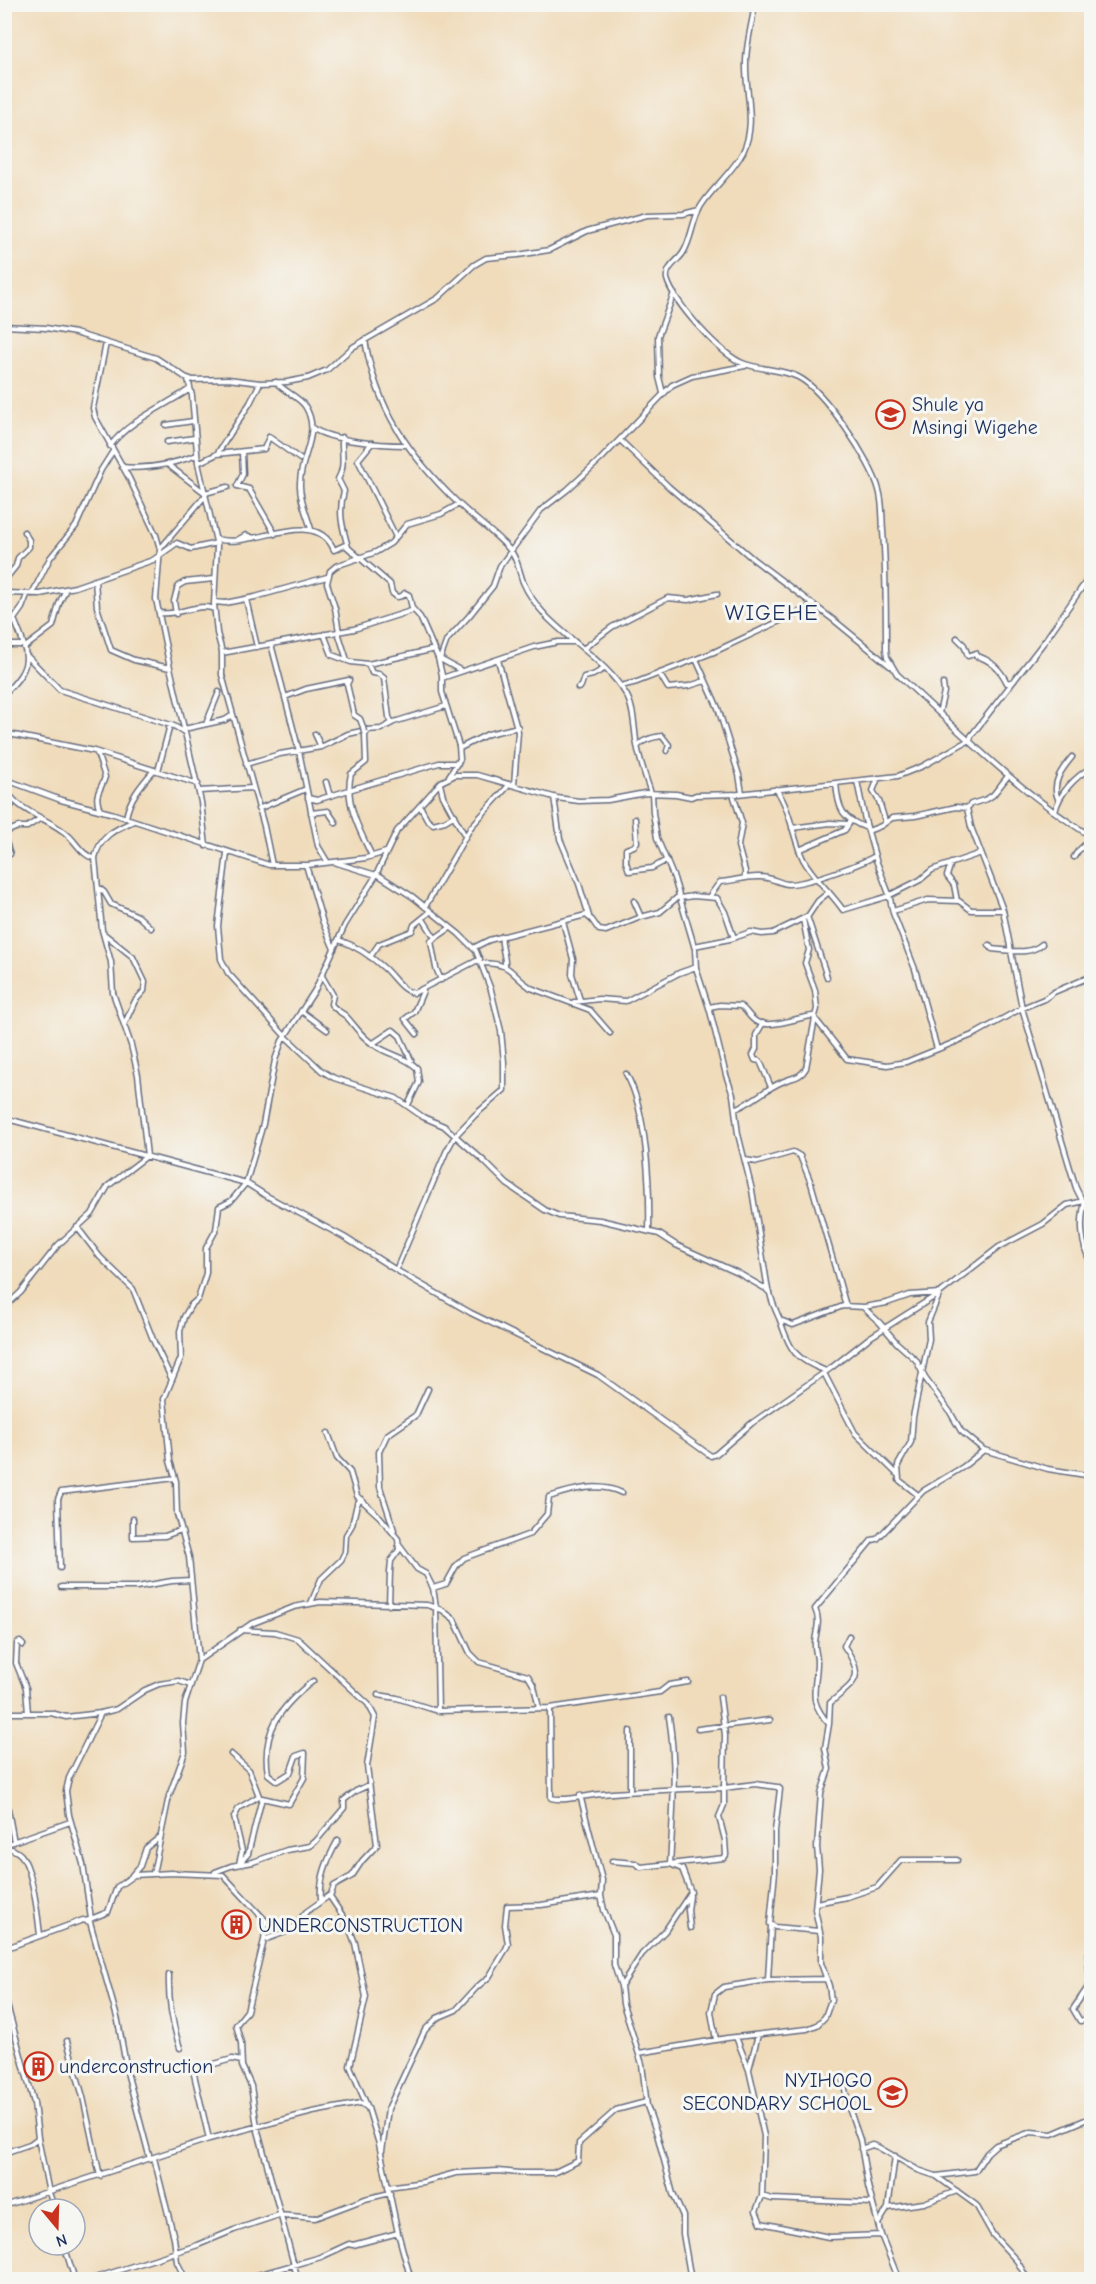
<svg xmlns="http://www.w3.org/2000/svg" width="1096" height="2284" viewBox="0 0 1096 2284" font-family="'Comic Neue',sans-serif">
<rect width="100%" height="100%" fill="#f6f6f2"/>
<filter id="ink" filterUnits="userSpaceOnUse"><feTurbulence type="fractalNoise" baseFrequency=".0167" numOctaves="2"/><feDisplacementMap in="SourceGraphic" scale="12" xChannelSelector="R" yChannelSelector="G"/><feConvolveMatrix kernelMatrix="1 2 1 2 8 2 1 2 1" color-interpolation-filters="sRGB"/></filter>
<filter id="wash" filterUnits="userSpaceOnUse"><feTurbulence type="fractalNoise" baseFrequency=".008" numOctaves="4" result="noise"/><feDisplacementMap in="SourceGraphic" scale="24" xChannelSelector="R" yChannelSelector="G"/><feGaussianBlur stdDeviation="1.35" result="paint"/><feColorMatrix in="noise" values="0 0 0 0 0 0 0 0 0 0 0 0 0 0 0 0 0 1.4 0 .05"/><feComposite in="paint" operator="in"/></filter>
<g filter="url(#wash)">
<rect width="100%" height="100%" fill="#f0dcbb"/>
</g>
<g filter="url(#ink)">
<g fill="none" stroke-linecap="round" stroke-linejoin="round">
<defs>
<path id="street" d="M755,4C752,24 746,44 746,63C745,93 757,123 743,152C732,173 713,187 701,206C692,220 692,239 683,253C678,261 665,268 667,279C673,302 722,357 745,364C762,370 782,369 798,377C824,390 872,462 879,490C883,503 882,518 883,531C886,570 886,609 886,649L887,657L897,674C959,731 1019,792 1092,837
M4,326L46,328L75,333L156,358L185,377L193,380L228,379L260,383L287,382L308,378L327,370L353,347L438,298L474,265L486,258L518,255L549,250L587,231L647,215L683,214L699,210
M365,340C376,408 409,456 458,503C474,519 494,532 509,549C517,557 519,571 523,582C528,594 537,606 546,616C572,643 608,663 627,696C634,709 634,726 636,740C639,758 645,776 651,793
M106,343L93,408L95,417L129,478L156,535L160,549L156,599L169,663L201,802L206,846
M188,379L192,396L198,463L217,546L214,604L217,633L222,652V675L264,826L272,865
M276,382C283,391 298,396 305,406C322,433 300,456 300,483C299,498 307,515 311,529
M663,393L659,377L658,336L674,293
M166,425L193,421
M312,428C332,441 381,445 405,445
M342,437C341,453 346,466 338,479L344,491C338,512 342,526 348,547
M620,440L669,487L753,559L835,621L890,666
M167,442L194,438
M372,443L358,460L396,537
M110,446C130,420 163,407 190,389
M242,452L243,474L237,486L249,489L275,534
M217,454L250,403L260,383
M198,463L217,454L264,449L269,437L300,459
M167,464L205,493L228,487
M122,467C148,470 173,464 197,455
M217,539C252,550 315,505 334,550L345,545L390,584L392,593L397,597L402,596L405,593L409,595L412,608L420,617L438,658L442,675V692L459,746L460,759L449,776
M237,540L246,535L254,538
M160,549L205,496
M95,580L97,607L111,650L134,660L170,668
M4,581L16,566L18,558L29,547V540L24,532
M4,593L40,594L75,587L153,560L177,543L191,549L217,543
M32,594L50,558L76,526L101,470L113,451
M4,596L13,621
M246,599L257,647
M214,602L225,603L255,597L327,577
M159,613C178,616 199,602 214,609
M176,614L174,601L178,586L185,582L214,579
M338,632L347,660
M339,632L335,608L327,583L330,571L336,566L376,552L391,543L407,524L441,514L459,504
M4,633L22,608L27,595
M324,634L332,655L351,662L368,664L435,649
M957,638L964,645L968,656L976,653V656C990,659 1001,670 1007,683L1014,681
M271,644L299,751L318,846L327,861
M4,645H24
M24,648L53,626L59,604L66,589
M583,649L612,627L668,598L688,600L717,594
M222,653L354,629L414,610
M26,655L60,690L174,726L184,732
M440,659L447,640L469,616L493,586L500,566L541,510L567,490L601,459L672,385L692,376L745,366
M440,659L460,670
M696,659L718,708L739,775L742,793
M498,660L518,732L514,785
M368,664L372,673L379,674L384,678L389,717L392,723
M659,673L668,688L689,686L705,681
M442,678L534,647L558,642H573
M621,686L637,682L714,652L814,605
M578,688L581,686L584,677L593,675L604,669
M4,694C34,665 29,656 14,619
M285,697L306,689L349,680L347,684L354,715L360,719L363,727
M939,713L944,692L943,684
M206,724L219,692
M184,729L225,720L233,715
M368,730L365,735L366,762L351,774C344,802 360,832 372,856
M4,733L94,751L198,784
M315,734L321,747
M970,741L971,736L1044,642L1092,573
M638,746C643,739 654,737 662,736L669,745L667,751
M460,748L488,734L518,727
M97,753L105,777C101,791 93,793 100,810
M246,764L280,754L321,747L348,734L366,730L381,729L394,722L446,706
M158,771L170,725
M1008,776L993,795L987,799L971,804L967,808L971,827L1003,910L1022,1008L1076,1188L1082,1200
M878,778L873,791L879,801L885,821
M4,779L61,800L114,814L269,865H308L366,858L386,852
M857,781L865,820L876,860L889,894L893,913L915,969L937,1049
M326,782L330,796
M836,783C838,809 842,819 867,828
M440,784L443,796L465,836
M4,785C15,813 50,817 70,837C77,844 84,857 95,858
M776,789C791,810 792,836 803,859C813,878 831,892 843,910L889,896
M349,790L439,763H458
M199,791L253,788
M652,793L653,813L657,838L674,878L695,949L696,968L710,1011L726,1075L733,1095L738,1134L752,1190L768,1290
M733,794L742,823L738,846L745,871V877
M554,797L560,839L579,884L589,916
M308,798L317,800L349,790
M1058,799C1051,783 1062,769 1072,757
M4,803L12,805
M420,806L427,819L433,824L445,821L455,815
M258,809L306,789
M1055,812C1059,793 1075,777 1092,767
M311,813L328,811L336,823
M126,818C129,799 141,785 154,770
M635,819L637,842L634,846L626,849V862L629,871L652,868L667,860
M792,828L830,823L849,824
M868,831L881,826L892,818L915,816L956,807L967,808
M799,850L845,830L850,822
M227,853L218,926L221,959L228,973L285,1036
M6,856L10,854L5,839L6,832L18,827H27L41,818
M1074,857L1078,851L1092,838
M337,863L376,875
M951,863L947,876L954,885L957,901
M306,865L323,923L334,949
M377,874L413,897L459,934L476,951L491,990L501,1031L504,1062V1090L475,1115L455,1136L446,1152L396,1270
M99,888L104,892L111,904L138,916L151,928
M890,895L920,880L932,870L981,853
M709,897L720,882C734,881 747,876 760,877C771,877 779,883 787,884C804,885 859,865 875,856
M680,898L693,896L717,898L725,912L734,938
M634,901L641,917
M425,907L471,827L510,784
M893,911L928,900L959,901L971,910H1002
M807,916L827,977
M423,919L435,938
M803,919L809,950L805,963L815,990L817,1009L815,1016
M563,922L573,959L572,974L580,1000
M103,933L133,957L145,982L144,991L135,1001L124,1025
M502,936C500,944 506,956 505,966
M339,940C356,946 371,956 384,968C394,977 401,991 414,993L480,959
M989,945L992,949C1008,950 1029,956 1042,944
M694,946L730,939L751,932L762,934L773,933L808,916L818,901L829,892
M473,948L489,940L586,915L592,920L599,930L606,931L641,917L660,912L679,896
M370,957L379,944L412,931L414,925L430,912
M482,963C515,964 507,972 531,988L590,1010L610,1033
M322,976L333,995L331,1004C335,1010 341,1012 346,1016C356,1027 363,1039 376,1046C389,1055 405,1056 417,1068L419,1082L408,1105
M441,980L436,968L431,941L450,928
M574,1002L599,999L626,1001L679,973L696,967
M709,1007L720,1005L740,1006C747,1010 749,1018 757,1022C772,1029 797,1017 813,1016L847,1059L887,1065L906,1062L975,1034L1022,1008L1044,999L1054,992L1092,976
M301,1011L327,1030
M763,1023L756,1035V1049L753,1055L755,1060L760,1061L771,1087
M417,1034L405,1019L414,1012L423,991
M285,1036L322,1071L334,1078L396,1098L423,1117L444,1126L485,1162L507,1184L545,1210L559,1216L600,1220L659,1234L676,1245L738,1273L766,1289L770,1293C772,1303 776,1311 780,1320C790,1351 795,1359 826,1371
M372,1044L393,1030L400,1036L411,1060
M626,1074C647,1108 650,1189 649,1231
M735,1109C752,1103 765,1089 782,1082C792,1077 800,1079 806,1068L815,1018
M4,1118L246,1183L265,1195L344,1237L396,1270L471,1313L598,1375L711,1456L716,1454L752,1423L831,1368L869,1338L940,1293L999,1247L1043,1224L1067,1205L1092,1199
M745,1160L758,1162L793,1152L800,1156L811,1183L846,1306
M1086,1199C1079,1220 1081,1246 1092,1265
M77,1227L100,1257L133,1289L154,1342L172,1380
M4,1308L21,1292L58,1245L92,1214L108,1186L147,1156L138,1075L131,1045L113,993L111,962L102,930L95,858C99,837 115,829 134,821
M864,1308L880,1323L897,1343L916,1360L925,1378L950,1412L961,1431L984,1450L1048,1469L1092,1476
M780,1320L793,1325L843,1306L864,1307L887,1303L910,1295L940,1293L928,1322L929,1339L913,1417L911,1442L898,1465L899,1480L918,1495
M824,1373L855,1433L897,1474
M328,1433L337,1458L350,1472L357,1496L380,1517L398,1539L399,1550L391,1561L390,1572L389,1605
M133,1519V1537L165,1536L181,1530
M394,1530L380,1487L379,1452L387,1435L416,1415L428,1389
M399,1545L417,1569L426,1574L433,1588L436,1607L438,1711L550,1708
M60,1568L58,1499L61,1492L175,1478
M61,1587H137L172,1581L191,1580
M433,1588L446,1584L456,1566L464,1558L530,1534L547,1514L549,1497C573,1489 599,1482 622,1493
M311,1603L321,1579L341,1560L345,1552L346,1535L352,1525L357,1504L361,1499
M240,1630L275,1632L298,1639L368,1704L375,1717L367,1766L377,1845L362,1861L352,1876L334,1886L330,1897L347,1922L355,1943L366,1997L350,2066L368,2108
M23,1645L20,1642L17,1643L16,1663L26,1688L28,1713
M199,1660L251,1624L294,1607L320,1602L427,1605L442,1610L454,1619L470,1653L479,1662L528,1676L534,1686L539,1708
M688,1682L669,1685L660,1692L550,1708L551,1798C564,1802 587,1795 602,1794C642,1790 683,1789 724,1788L725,1735L720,1697
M378,1695L397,1698L438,1711
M4,1713H51L66,1717L101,1713L117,1709L145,1690L159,1684L179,1681L190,1685
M829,1723L830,1703C854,1682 867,1679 844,1646L849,1636
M698,1729L770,1720
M630,1731V1791
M231,1754L249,1770L259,1796L239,1808L234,1817L242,1851L239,1864
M4,1788L14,1842
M580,1795L602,1880L601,1896L604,1910L614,1935V1965L621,1986L623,2004L642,2064L647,2106L657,2134L673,2194L683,2216V2234L691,2280
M4,1845L70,1822
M4,1847C10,1848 17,1851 21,1855C33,1869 38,1916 40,1935
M612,1861L635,1863L641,1867L724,1858L726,1855L725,1840L719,1817L724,1805V1788L755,1784L777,1787L780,1789L775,1831V1872L770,1924L775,1927L819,1931
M239,1864L248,1854L262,1798L289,1804L304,1778L305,1753L296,1756L290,1773L277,1781L268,1774C261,1731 281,1706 313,1681
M215,1872L231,1866L253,1862L287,1850L310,1846L316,1841L344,1808V1800L356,1791L369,1785
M153,1874L169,1796L185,1752L183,1723L185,1703L199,1660L189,1557L177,1514L176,1481L170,1461L164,1399L181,1358L180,1331L184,1317L191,1305L198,1299L206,1273V1248L216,1230L219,1207L231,1201L246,1183L263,1124L275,1060L282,1041L315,990L345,925L375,877L397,831L441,782L455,775H477L557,798L579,801L608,800L645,793L676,794L691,797L696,795L738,794L898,776L923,766L969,740
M132,1875L140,1866L146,1848L160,1837
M321,1899C319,1878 328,1858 338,1840
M816,1903L847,1897L877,1887L901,1860H957
M91,1919L83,1864L69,1815L66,1791L69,1778L101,1713
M88,1920L108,1912L117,1887L134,1875L171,1873L223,1875L266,1921L264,1940L247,2011L236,2025L241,2043L242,2066L251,2086L257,2127L298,2280
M690,1928L688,1910L690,1896
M264,1940L291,1930L306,1912L330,1895
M4,1949L83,1920L90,1922L118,2021L128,2076L150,2159
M1088,1955L1090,1984L1073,2009L1080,2021L1090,2019L1092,2021
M169,1975C168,2001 172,2023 180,2048
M768,1980L827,1979
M622,1985L642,1954L665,1931L691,1892L682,1869L670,1864C673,1814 677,1766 669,1717
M4,1994L34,2103L38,2138L49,2193L55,2209
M736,2037L749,2070L764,2136L762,2196L772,2199L872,2203
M716,2040L711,2012L715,1994L724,1987L768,1980L771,1926
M67,2041L83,2097L100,2176
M639,2053L727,2038L807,2029L817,2025L825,2017L831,2000L829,1986L821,1963V1937L815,1909L819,1869L817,1847L821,1793L829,1769L825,1748L829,1724C806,1698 817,1690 817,1661C817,1655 814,1648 815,1642C816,1630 821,1621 815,1609L872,1540L877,1539L923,1491L963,1467L984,1450
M749,2069L758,2035
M842,2075L849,2108L860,2140L868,2186L881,2235L899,2280
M209,2139L193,2070L232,2059L241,2061
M861,2149L872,2145L878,2147L918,2170L936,2176L976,2205L993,2235L1017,2261L1028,2280
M382,2151L388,2109L425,2030L437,2018L456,2010L477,1987L489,1977L506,1949L508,1944L505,1925L507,1906L541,1905L601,1896
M4,2153L30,2144L38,2138
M154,2158L174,2238L177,2262L186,2280
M937,2176L975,2171L987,2153L996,2145L1031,2132L1052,2134L1092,2117
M388,2187L423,2182L456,2173L498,2171L519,2173H553L578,2161L579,2143L616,2110L646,2102
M762,2196L756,2211L761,2223L829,2237L881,2235
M4,2206L209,2139L313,2112L361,2103L368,2108L379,2144L398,2233L411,2280
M888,2208L924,2203L957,2191
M878,2224L888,2208L895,2156
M4,2231L9,2280
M64,2245L75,2280
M89,2280L198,2245L234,2230L279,2215L315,2218L365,2199L390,2193
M240,2280L321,2257L349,2244L353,2245L398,2233"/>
</defs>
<use href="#street" stroke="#666c7f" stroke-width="7"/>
<use href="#street" stroke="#fff" stroke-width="4"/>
<defs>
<path id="street-bridge" d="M363,727L364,732"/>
</defs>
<use href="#street-bridge" stroke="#666c7f" stroke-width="7" stroke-linecap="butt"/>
<use href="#street-bridge" stroke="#fff" stroke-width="4"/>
</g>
</g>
<defs>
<symbol id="school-ring" viewBox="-11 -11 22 22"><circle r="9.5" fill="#f6f6f2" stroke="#c8321e" stroke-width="1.5"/><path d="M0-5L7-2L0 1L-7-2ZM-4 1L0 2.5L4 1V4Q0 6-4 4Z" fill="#c8321e"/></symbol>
<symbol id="building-ring" viewBox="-11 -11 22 22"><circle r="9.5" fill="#f6f6f2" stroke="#c8321e" stroke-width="1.5"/><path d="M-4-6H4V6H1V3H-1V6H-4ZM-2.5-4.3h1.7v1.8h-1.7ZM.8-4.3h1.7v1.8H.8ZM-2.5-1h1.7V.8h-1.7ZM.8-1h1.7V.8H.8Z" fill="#c8321e"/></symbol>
</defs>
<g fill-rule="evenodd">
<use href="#school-ring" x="874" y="398" width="33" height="33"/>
<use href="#building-ring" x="220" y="1908" width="33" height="33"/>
<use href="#building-ring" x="22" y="2050" width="33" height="33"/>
<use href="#school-ring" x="876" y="2076" width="33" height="33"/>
</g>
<g text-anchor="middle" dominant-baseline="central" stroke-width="6" stroke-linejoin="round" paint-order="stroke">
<g font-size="20" fill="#1b2f5e" stroke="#f6f6f2" text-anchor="start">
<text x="912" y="404">Shule ya<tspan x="912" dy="23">Msingi Wigehe</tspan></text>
<text x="258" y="1925">UNDERCONSTRUCTION</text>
<text x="59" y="2066">underconstruction</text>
<text x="872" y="2080" text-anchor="end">NYIHOGO<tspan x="872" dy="23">SECONDARY SCHOOL</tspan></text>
</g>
<g font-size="22" letter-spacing="1.5" fill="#1b2f5e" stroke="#f6f6f2">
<text x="772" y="613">WIGEHE</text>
</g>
</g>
<rect width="1096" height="2284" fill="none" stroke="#f6f6f2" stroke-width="24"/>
<g transform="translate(57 2227) rotate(161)"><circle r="28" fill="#f6f6f2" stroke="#9ea6b7" stroke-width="1.5"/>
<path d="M0-4.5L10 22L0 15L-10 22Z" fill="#c8321e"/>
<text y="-9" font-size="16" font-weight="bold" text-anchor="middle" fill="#1b2f5e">N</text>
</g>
</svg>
